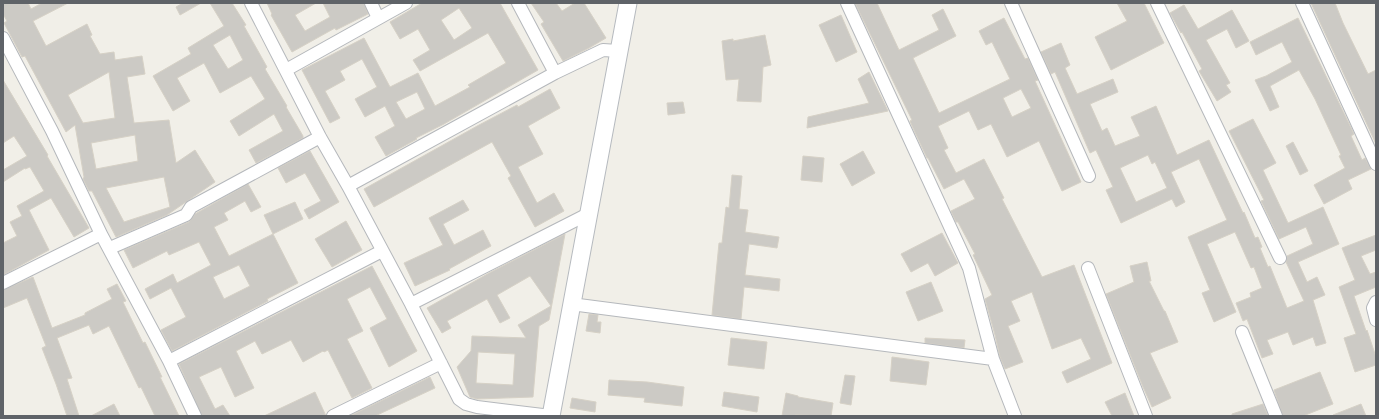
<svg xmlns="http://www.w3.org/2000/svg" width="1379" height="419" viewBox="0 0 1379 419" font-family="Overpass,sans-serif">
<rect width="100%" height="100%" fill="#f1efe8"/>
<path fill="#cccac5" stroke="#d6d1c6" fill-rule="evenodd" d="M3,3H28L31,9L42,3H68L33,21L46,46L87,24L92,35L90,36L100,54L114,52L115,60L142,56L145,74L127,77L134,123L169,120L176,163L195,150L215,182L167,215L116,237L92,191H89L83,179L84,177L75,125L66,132L25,56L22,57L4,23L7,21L3,14ZM109,72L115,118L83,123L68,95ZM135,135L138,161L96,169L91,143ZM164,177L170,207L124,222L106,188Z
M183,3H201L180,15L176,7Z
M210,3H232L246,25L244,26L267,67L265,69L287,106L286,107L303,136V138L256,163L249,150L283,131L274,114L239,136L230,121L265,99L251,76L220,93L204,63L177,78L190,101L173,111L153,76L191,54L188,48L224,26ZM230,35L243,60L228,69L213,45Z
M267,3H316L295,15L305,31L330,17L323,3H364L368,14L336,30L335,28L292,52L271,15L272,14Z
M422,3H500L538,70L444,124L416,138L417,139L386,156L375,137L395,126L385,106L365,117L355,99L377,87L362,59L340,71L345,80L325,91L340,118L330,123L302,70L364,38L390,87L418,73L435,106L470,87L468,85L506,63L488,33L420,71L413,60L430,50L418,29L400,39L390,22ZM459,8L472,28L454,40L441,20ZM417,92L425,109L406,119L396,102Z
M531,3H556L562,11L575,3H584L606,38L589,48L563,61L541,24L544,22Z
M855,3H877L899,50L939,30L932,15L943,9L956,36L913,58L939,113L1010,79L992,42L986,45L979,31L1004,18L1025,59L1028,58L1038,80L1035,81L1081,182L1062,191L1039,141L1007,157L991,124L978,130L969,111L938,126L948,148L944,150L956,173L984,159L1004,198L1002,199L1042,277L1074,265L1112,363L1067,383L1062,372L1091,359L1081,338L1052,349L1032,292L1011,301L1020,321L1008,326L1023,362L1005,369L1000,357L995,335L985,299L992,295L973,255L975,254L958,222H956L951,211L975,199L964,179L944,189L928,158H927L913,128L910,121L912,120ZM1021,89L1031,108L1012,117L1003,98Z
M1117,3H1144L1164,43L1111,70L1095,37L1127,21Z
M1311,3H1335L1343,23L1368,74L1376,70V144Z
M1184,5L1198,29L1232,10L1249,41L1236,48L1227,29L1206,40L1230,83L1226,85L1231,92L1217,101L1199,71L1202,69L1182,32L1181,33L1170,13Z
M841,15L857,52L836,62L819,25Z
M1298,18L1354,134L1351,136L1362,160L1365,158L1371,169L1348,180L1352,189L1324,204L1314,185L1345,168L1339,156L1341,155L1315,99L1299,70L1270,86L1279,107L1270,111L1255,80L1266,76L1292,62L1282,42L1256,55L1250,42Z
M765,35L771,65L763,67L761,102L737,101L739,79L726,80L722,41L733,39V41Z
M1061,43L1070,65L1065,68L1077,94L1113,79L1118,92L1090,104L1102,131L1107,128L1115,146L1140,136L1131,117L1156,106L1177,155L1209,140L1243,213L1244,212L1255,238L1258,237L1262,247L1260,248L1268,267L1270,266L1287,308L1304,301L1286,262L1287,256L1313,244L1306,227L1279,239L1263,205L1261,201L1264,200L1229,131L1253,119L1276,163L1263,170L1288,223L1323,207L1339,244L1298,262L1307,282L1317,277L1325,295L1313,300L1326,343L1316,346L1313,337L1293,345L1288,332L1267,340L1273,354L1262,358L1247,319L1243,321L1236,303L1251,297L1250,293L1262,288L1254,267L1251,268L1235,232L1207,244L1236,312L1214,322L1202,293L1210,290L1188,237L1227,220L1199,159L1171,172L1185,202L1176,207L1172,199L1121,223L1106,190L1113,187L1096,150L1090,153L1055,72L1051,74L1041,52ZM1148,155L1152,164L1155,162L1167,188L1136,202L1120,168Z
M869,72L888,111L807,128L808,117L869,103L858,79Z
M3,80L48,155L47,156L89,228L74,237L51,198L29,210L49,250L3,275V243L17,236L10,222L22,216L17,206L44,191L30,167L25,169V168L3,182V170L27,156L14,136L3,143Z
M550,89L560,108L528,126L543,154L518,167L537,203L554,193L564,211L535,227L508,178L511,176L492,142L374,207L364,189L479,125L517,105L518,107Z
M683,102L685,113L668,115L667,103Z
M1293,142L1308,171L1300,175L1286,146Z
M310,151L339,202L309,219L304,210L321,201L305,173L286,183L278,168Z
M863,151L875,173L852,186L840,164Z
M803,156L824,158L822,182L801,180Z
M732,175L742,176L739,209L748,210L745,232L779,237L777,248L749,244L745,275L780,279L779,291L744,287L741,319L712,315L719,243H722L726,207L729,208Z
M248,184L261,207L251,212L245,201L224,213L228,220L214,227L229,256L273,234L298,283L267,299L268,301L172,351L161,330L186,317L171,288L150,299L145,289L173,274L177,283L211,265L199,242L169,255L167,251L133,268L124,250L189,222L195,214ZM239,265L250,286L224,299L213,277Z
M463,200L469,210L443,224L454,245L483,230L491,246L449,269L450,270L415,286L404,263L443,245L429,218Z
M295,202L303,219L273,234L264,215Z
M346,221L362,250L332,267L315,239Z
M942,233L958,263L935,276L928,263L911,272L901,254Z
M565,234L549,320L539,326L533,397L477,399L470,397L457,367L471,351L472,336L526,338L518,325L551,306L530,276L497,295L510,318L500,323L487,299L447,321L451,328L442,333L427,308L491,272ZM478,352L515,354L513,385L476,383Z
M1376,235V250L1361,256L1370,274L1376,272V287L1354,296L1366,331L1367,330L1376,357V365L1355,372L1344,338L1356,334L1339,287L1355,280L1342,248Z
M1147,262L1151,281H1149L1164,311H1165L1178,342L1150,353L1171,398L1152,407L1143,387L1106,294L1134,282L1130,266Z
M372,266L417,351L389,367L370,328L387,319L370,287L347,299L363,331L347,339L372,388L352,398L328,350L324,352L323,351L303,362L291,340L262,354L255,341L236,351L254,388L235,397L221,367L199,377L215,409L223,405L230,416H202L179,364Z
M33,277L52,328L85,315V313L112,299L107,289L117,284L126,301L123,302L143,343L145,342L162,377H160L179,416H155L141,387L139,388L109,326L93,334L89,325L57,338L72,378L67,379L79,416H67L56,384L42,348L46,346L27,298L3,308V290Z
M931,282L943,311L918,321L906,292Z
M589,314L598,315L597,322H601L600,333L586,331Z
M731,338L767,342L764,369L728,365Z
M925,338L965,340L964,348L925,343Z
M892,357L929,362L926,385L890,381Z
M1320,372L1333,404L1303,416H1283L1274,390Z
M845,375L855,376L851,405L840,403Z
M430,377L435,388L375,416H350Z
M609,380L647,382L684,387L682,406L644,402L645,398L608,395Z
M315,392L326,416H264Z
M724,392L759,397L757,412L722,406Z
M786,393L798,396V397L833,403L831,416L795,415V416H782Z
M1125,393L1134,416H1112L1105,402Z
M572,398L596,402L595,412L570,408Z
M114,404L120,416H91Z
M1263,404L1268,416H1232V414Z
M1361,404L1366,416H1333V415Z"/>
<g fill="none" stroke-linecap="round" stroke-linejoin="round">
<defs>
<path id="street" d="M251,3L320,137L348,186L411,304L459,399L466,404L477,407L551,416
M371,3L378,18
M518,3L555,73
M847,3L969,268L993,359L1015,416
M1011,3L1089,176
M1157,3L1280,258
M1302,3L1376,164
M3,38L52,131L101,234L169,361L195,416
M286,70L406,3
M348,186L555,73L603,50L618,51
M110,248L186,215L191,207L320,137
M1088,268L1146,416
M3,283L101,234
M1376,302L1373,308L1376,320
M411,304L588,214
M571,304L993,359
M1242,332L1276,416
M169,361L382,251
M333,416L441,363"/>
<path id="secondary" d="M551,416L628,3"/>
</defs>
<use href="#street" stroke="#b5b8bc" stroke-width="14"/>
<use href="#secondary" stroke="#b6babf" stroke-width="19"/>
<use href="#street" stroke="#fff" stroke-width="12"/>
<use href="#secondary" stroke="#fff" stroke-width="17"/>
</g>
<rect width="1379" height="419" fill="none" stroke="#5f6368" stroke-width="8"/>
</svg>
